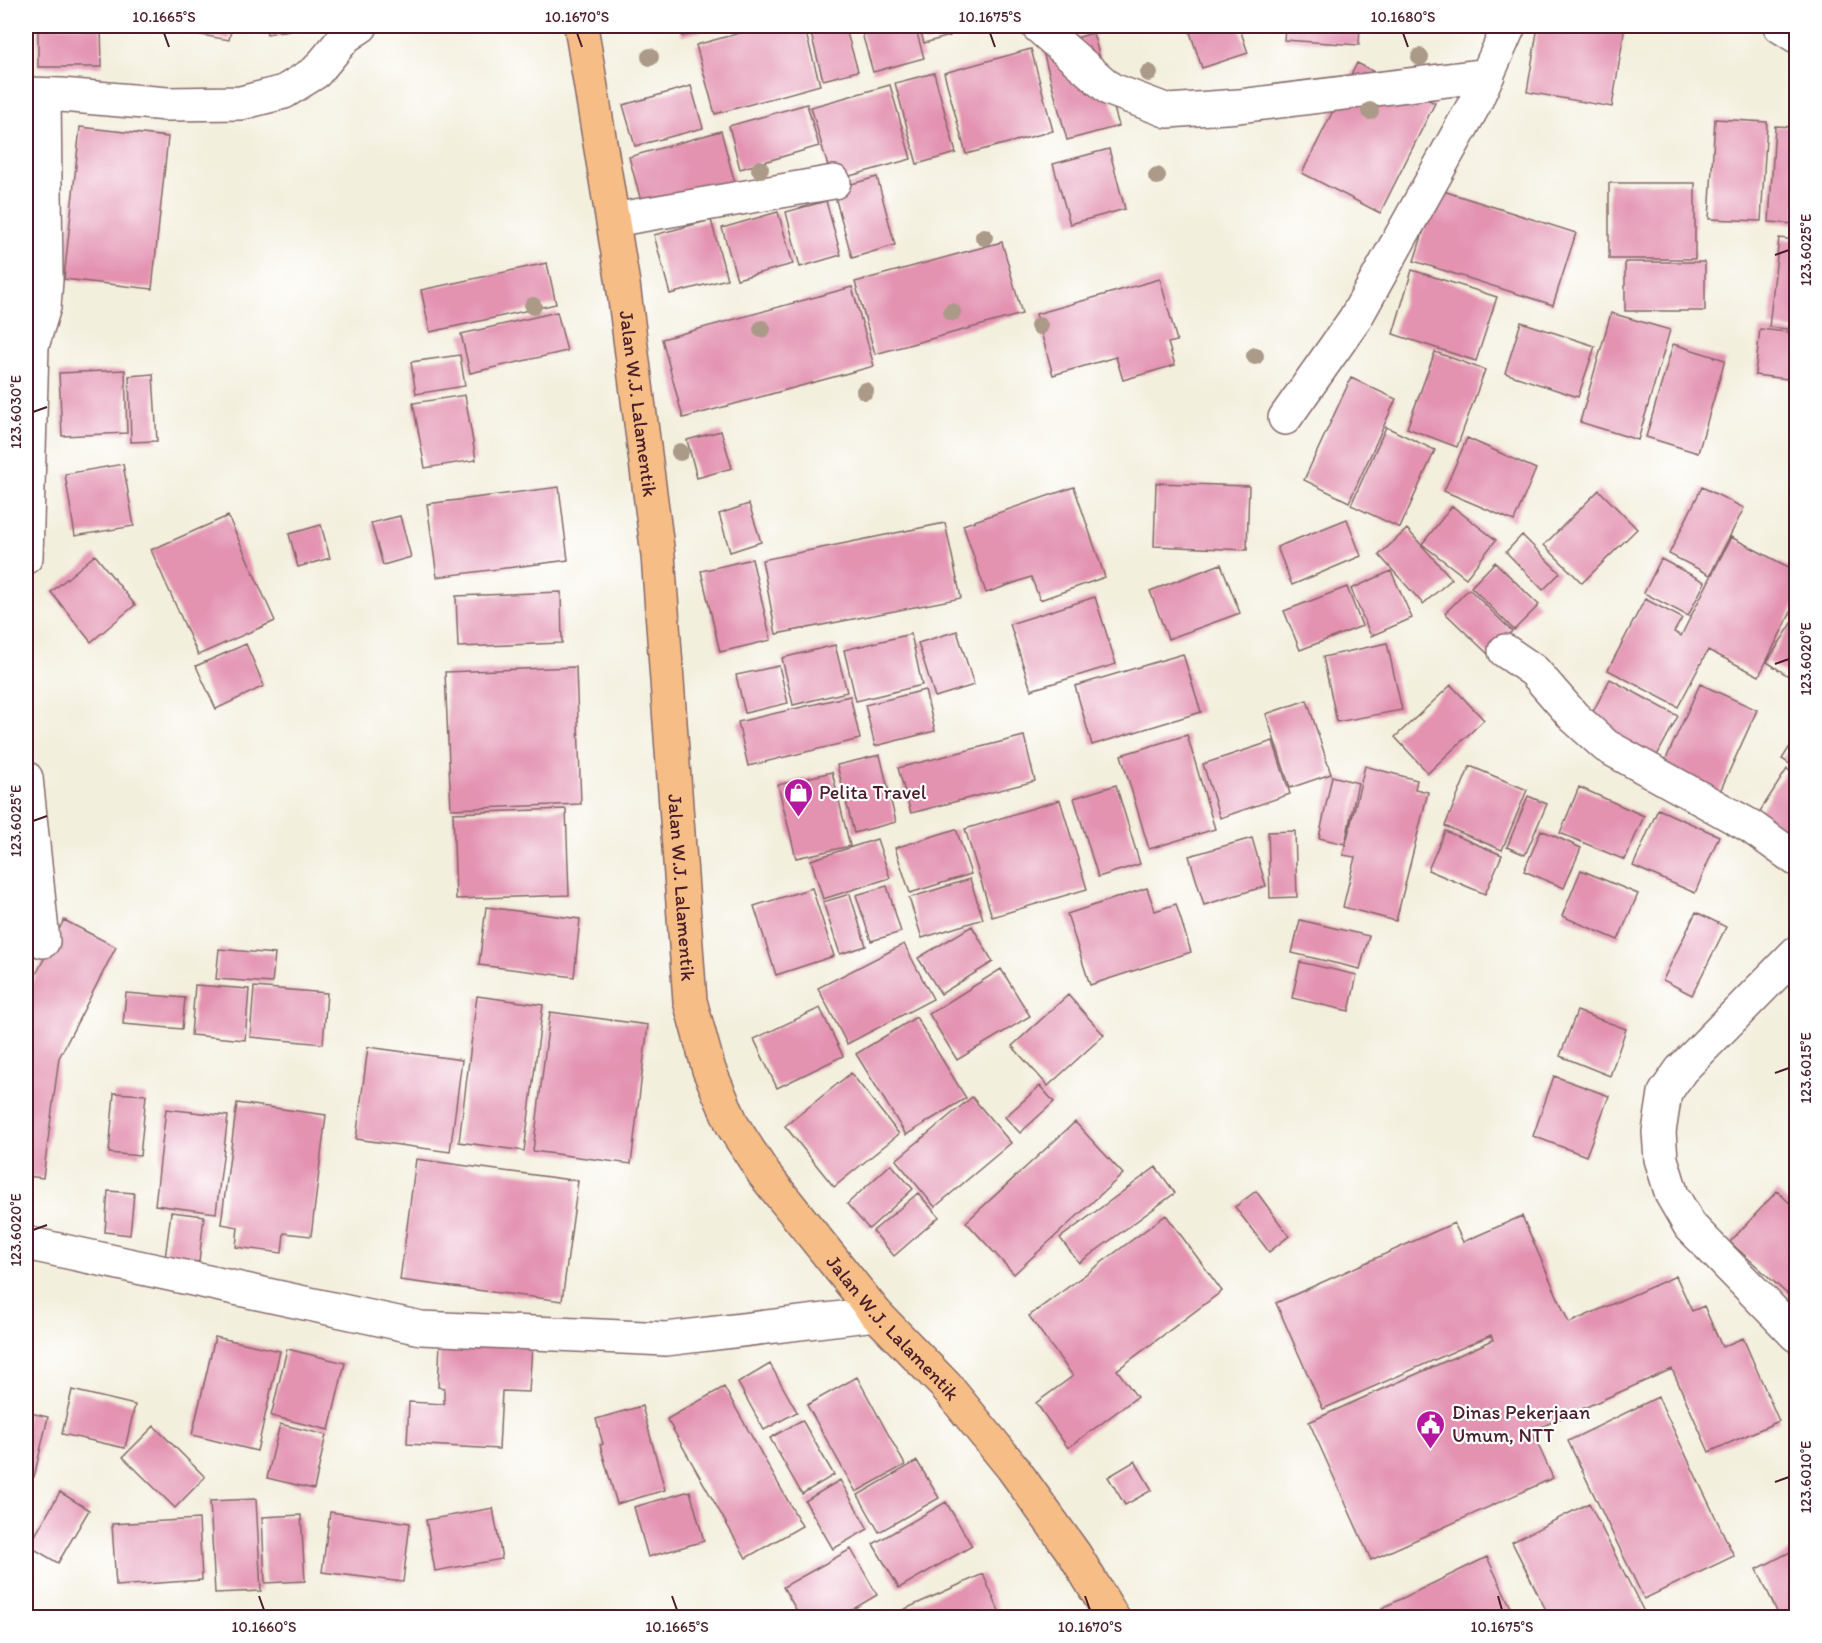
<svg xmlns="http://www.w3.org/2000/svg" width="1822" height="1643" viewBox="0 0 1822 1643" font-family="Itim,sans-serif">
<rect width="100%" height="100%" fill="#fff"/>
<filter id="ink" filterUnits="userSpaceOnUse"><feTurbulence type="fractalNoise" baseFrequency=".0167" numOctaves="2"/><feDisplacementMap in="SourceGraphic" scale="12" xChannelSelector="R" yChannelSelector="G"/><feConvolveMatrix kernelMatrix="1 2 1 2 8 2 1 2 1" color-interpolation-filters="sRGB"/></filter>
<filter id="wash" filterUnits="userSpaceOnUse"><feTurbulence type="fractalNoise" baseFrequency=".008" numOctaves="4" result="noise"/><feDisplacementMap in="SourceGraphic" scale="24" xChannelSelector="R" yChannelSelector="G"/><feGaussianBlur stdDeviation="1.35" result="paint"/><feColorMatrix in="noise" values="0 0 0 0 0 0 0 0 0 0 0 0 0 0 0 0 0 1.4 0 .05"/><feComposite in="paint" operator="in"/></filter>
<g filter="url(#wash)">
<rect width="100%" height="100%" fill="#f3efdd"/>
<g id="blocks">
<path fill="#e392b0" d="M38,26H101L102,67H38Z
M151,26H232L229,40Z
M265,26H307V27L267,34Z
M679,26H718L682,36Z
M765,26H804L820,85L715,114L696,45Z
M809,26H845L858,71L823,80Z
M860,26H915L924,58L873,72Z
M919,26H947L950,36L924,43Z
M1095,26H1122L1097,33Z
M1188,26H1239L1248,53L1202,68Z
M1285,26H1360L1359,45L1284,40Z
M1460,26H1478L1475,32Z
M1538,26H1625L1612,107L1527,92Z
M1093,33L1119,126L1067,140L1042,48Z
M1031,49L1053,131L966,154L944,73Z
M1357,63L1435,103L1380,213L1302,173Z
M934,73L956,153L917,164L895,83Z
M890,85L911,159L832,181L811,107Z
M691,86L703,128L635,146L623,105Z
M807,104L819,146L740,169L729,126Z
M1715,119L1767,122L1761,221L1709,219Z
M1775,126L1796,127V224L1769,222Z
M80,127L168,137L152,289L64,279Z
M721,131L736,187L644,212L629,157Z
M1109,149L1125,209L1070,224L1053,164Z
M877,177L895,245L852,258L833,189Z
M1609,183H1695V259H1609Z
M1437,189L1576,233L1553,305L1414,261Z
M826,201L841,255L800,267L786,212Z
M778,212L793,264L737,279L722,228Z
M711,220L727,279L670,294L654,235Z
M1779,238L1796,240V330L1769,327Z
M1002,242L1022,314L875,354L855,282Z
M1625,262H1705V311H1625Z
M547,263L556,304L430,332L421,290Z
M1412,270L1497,297L1476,361L1393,334Z
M1160,279L1177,341L1168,343L1175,365L1123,380L1116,357L1053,375L1036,314Z
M852,287L874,366L683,418L662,339Z
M557,312L567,351L470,373L461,334Z
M1611,313L1670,330L1638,440L1580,422Z
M1521,322L1595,346L1578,397L1505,373Z
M1760,329L1796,333V380L1755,375Z
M1673,344L1725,360L1698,453L1646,437Z
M1435,352L1485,370L1457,447L1407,428Z
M460,355L465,386L416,394L411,362Z
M125,370L127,433L62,436L59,373Z
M153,374L157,441L131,442L129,376Z
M1351,378L1396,399L1349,502L1304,480Z
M465,395L476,460L425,468L413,403Z
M1386,427L1435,450L1400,528L1351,505Z
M721,431L732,468L697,478L687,440Z
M1467,438L1536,469L1514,521L1444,491Z
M123,464L134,526L75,536L65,474Z
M1156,483L1249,486L1247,550L1154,546Z
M559,487L568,560L437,577L427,504Z
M1074,487L1105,577L1040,600L1031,577L986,593L963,525Z
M1702,487L1744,508L1710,575L1669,554Z
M1599,490L1637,529L1582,583L1544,545Z
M749,504L761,542L730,552L719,514Z
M1452,506L1496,540L1466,578L1422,544Z
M228,516L275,621L198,655L151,550Z
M400,516L411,557L383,565L371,523Z
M1347,519L1361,556L1292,585L1277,547Z
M945,523L961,598L776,634L762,560Z
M321,525L330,558L298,567L289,534Z
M1407,529L1452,579L1423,604L1379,555Z
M1522,535L1560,573L1543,590L1506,552Z
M1731,537L1796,571V602L1759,676L1708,650L1678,707L1608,670L1645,599L1682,618L1674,632L1681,636Z
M95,555L135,605L91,642L51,592Z
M752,559L771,640L720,652L701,571Z
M1661,559L1705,582L1688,616L1644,593Z
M1495,562L1539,605L1514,630L1471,587Z
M1221,564L1240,613L1168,639L1150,591Z
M1391,571L1412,618L1371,636L1351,589Z
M1347,587L1362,626L1300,650L1284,611Z
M1469,589L1512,631L1489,655L1445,613Z
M561,592L562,643L458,647L456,596Z
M1095,597L1116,664L1031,690L1010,624Z
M1796,617V681L1767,662Z
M957,631L974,685L935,697L918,643Z
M911,634L922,685L856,701L844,650Z
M1387,643L1402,710L1337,722L1323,657Z
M246,644L264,686L216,709L196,666Z
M835,645L847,692L793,705L782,658Z
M1183,654L1201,712L1092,745L1075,686Z
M779,666L788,703L745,713L736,675Z
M576,667L581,804L451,809L445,672Z
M1610,679L1678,716L1654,761L1586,725Z
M1700,684L1757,710L1717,798L1660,772Z
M1451,685L1484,720L1428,773L1395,737Z
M925,690L935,731L875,746L865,705Z
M850,696L860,739L748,766L738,722Z
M1307,700L1331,774L1290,788L1266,714Z
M1187,735L1215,829L1149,849L1121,755Z
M1024,736L1035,781L911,813L898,768Z
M1796,737V768L1782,759Z
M1273,741L1290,794L1220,818L1203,764Z
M880,755L896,822L854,833L837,765Z
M1365,766L1417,780L1415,789L1428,792L1396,921L1343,907L1355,857L1343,855Z
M1470,766L1527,790L1502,850L1445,826Z
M1787,769L1796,776V846L1755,819Z
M832,772L850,846L796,858L778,785Z
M1332,776L1358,783L1345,844L1319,838Z
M1116,785L1140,864L1098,877L1074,798Z
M1579,787L1644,816L1625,860L1560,833Z
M1528,796L1547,804L1525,855L1507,847Z
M1060,800L1087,889L992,917L965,829Z
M566,809L569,895L456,899L453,813Z
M1658,809L1719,836L1695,893L1633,866Z
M956,829L971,874L910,893L895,848Z
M1541,830L1581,848L1564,888L1524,871Z
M1295,831L1297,897L1270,898L1268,832Z
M1445,831L1502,855L1485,894L1428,870Z
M1252,838L1266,886L1204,905L1189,856Z
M877,839L890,878L823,899L811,860Z
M1581,870L1638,894L1618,940L1562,916Z
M970,879L983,919L922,938L909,898Z
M887,886L901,932L871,941L856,895Z
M812,888L834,956L776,975L754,906Z
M1147,888L1155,911L1176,904L1191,952L1090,985L1067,914Z
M850,894L866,946L840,954L823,902Z
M486,907L580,919L574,977L479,965Z
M1696,912L1726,927L1692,995L1663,980Z
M64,920L116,947L59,1058L43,1178L26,1176V994Z
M1300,920L1369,936L1360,969L1292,953Z
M972,926L993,962L941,994L918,958Z
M904,944L933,999L847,1044L818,988Z
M219,949L275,954L272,983L216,979Z
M1300,962L1357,975L1349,1011L1292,998Z
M1001,969L1030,1016L957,1060L929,1014Z
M195,985L249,989L245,1040L191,1035Z
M254,987L327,993L323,1044L250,1037Z
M126,993L185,998L182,1029L123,1024Z
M1068,995L1104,1035L1048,1086L1012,1046Z
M477,996L543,1005L524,1151L459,1142Z
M820,1008L843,1056L777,1088L754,1039Z
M1577,1011L1626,1029L1610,1076L1560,1056Z
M550,1012L648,1025L631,1164L533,1151Z
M916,1017L966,1098L906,1135L856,1054Z
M368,1047L462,1060L450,1152L356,1139Z
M851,1073L899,1134L834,1187L785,1126Z
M1554,1076L1609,1096L1586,1156L1533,1136Z
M1040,1086L1054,1102L1020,1133L1005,1117Z
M114,1093L146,1095L140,1156L109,1153Z
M972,1097L1011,1143L935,1207L896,1160Z
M237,1103L326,1115L311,1236L284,1233L282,1253L236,1247L238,1227L221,1224Z
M166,1109L228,1116L216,1213L155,1205Z
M1075,1122L1123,1174L1014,1274L966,1222Z
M416,1159L578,1181L562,1301L400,1280Z
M891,1164L913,1189L869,1229L847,1204Z
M1156,1167L1175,1193L1079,1263L1060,1238Z
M108,1191L134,1193L130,1235L105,1232Z
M1256,1191L1289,1236L1269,1252L1235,1207Z
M1777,1191L1796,1209V1298L1794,1300L1730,1242Z
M918,1193L939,1217L894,1256L873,1231Z
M171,1212L204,1216L199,1262L165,1259Z
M1166,1215L1222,1291L1117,1370L1137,1397L1068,1448L1036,1403L1073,1376L1029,1316Z
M1522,1216L1569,1323L1676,1276L1692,1311L1704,1306L1722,1347L1743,1338L1779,1421L1709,1452L1672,1369L1532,1431L1553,1478L1371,1560L1309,1422L1493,1340L1491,1335L1323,1409L1276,1303L1454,1223L1463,1242Z
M215,1337L280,1351L257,1451L192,1435Z
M440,1342L532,1346L529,1392L502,1391L499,1449L407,1444L409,1402L444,1404V1388L438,1387Z
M287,1349L345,1363L329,1430L271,1416Z
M770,1364L797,1412L764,1430L738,1383Z
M857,1377L905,1465L856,1492L807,1405Z
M724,1387L802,1526L746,1558L667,1419Z
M72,1390L135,1405L125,1448L62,1434Z
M1658,1397L1734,1556L1644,1599L1568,1441Z
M642,1406L665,1490L617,1504L600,1445L603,1444L596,1419Z
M26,1412L48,1417L34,1477L26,1475Z
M802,1420L834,1475L802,1494L770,1438Z
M280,1424L326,1435L314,1489L267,1478Z
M154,1426L205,1477L175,1508L123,1457Z
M917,1461L939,1498L879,1532L858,1495Z
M1135,1461L1152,1490L1125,1505L1108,1477Z
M840,1480L868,1529L833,1549L805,1501Z
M690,1491L704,1541L648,1557L634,1507Z
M60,1492L89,1510L58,1563L29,1546Z
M256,1499L261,1591L215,1593L210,1501Z
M946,1502L972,1546L899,1588L873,1544Z
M1589,1503L1647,1618H1550L1512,1542Z
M493,1508L502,1559L435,1571L426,1520Z
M330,1512L410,1523L403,1582L322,1572Z
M301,1515L305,1581L265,1583L262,1517Z
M199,1519L202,1580L116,1586L112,1524Z
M851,1549L877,1595L838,1618H801L783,1587Z
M1796,1549V1618H1780L1757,1569Z
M1487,1557L1516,1618H1387L1382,1608Z
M983,1574L1002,1618H885Z"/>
</g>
</g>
<g filter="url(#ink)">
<use href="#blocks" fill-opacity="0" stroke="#856869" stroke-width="1.5"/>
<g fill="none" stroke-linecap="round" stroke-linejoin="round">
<defs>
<path id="minor" d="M1038,26L1110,89L1168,111L1239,106L1488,75
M1780,26L1796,36
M26,94L61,95L167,104L241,103L284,92L316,72L346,36L361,26
M613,220L834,182
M1285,418L1355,319L1474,105L1509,26
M26,557L32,346L44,307L46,280L44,95
M1505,651L1534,671L1574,717L1606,746L1750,826L1796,859
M26,778L43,941
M1796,953L1681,1070L1665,1093L1659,1132L1661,1159L1672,1195L1690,1226L1796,1335
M26,1243L421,1328L666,1339L876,1314"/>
<g id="major">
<path id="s1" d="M581,26L623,284L658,555L690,1001L709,1070L733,1126L764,1174L876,1314L946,1386L1012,1467L1075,1555L1113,1618"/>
</g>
</defs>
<use href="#minor" stroke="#856869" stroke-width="36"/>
<use href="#major" stroke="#856869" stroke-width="36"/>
<use href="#minor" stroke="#fff" stroke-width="33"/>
<use href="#major" stroke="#f6be86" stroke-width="33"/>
</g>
<g fill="#aa9a87">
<circle cx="650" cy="57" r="9"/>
<circle cx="1420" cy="57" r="9"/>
<circle cx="1149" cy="73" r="9"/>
<circle cx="1370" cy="111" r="9"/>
<circle cx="760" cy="169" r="9"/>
<circle cx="1157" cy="176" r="9"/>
<circle cx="984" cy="237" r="9"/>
<circle cx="533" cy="306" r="9"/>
<circle cx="952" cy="312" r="9"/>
<circle cx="1039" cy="326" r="9"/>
<circle cx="762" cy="329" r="9"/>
<circle cx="1255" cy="356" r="9"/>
<circle cx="865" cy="391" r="9"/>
<circle cx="680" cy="452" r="9"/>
</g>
</g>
<path fill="none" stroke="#4a1f2b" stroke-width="2" d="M164,33L169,47M577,33L582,47M990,33L995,47M1403,33L1408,47M1775,255L1789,250M33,412L47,407M1775,664L1789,659M33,821L47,816M1775,1073L1789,1068M33,1230L47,1225M1775,1482L1789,1477M259,1596L264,1610M672,1596L677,1610M1085,1596L1090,1610M1498,1596L1502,1610"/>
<defs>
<symbol id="shop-pin" viewBox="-11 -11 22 30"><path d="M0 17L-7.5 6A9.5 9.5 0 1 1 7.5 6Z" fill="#b5179e" stroke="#fff"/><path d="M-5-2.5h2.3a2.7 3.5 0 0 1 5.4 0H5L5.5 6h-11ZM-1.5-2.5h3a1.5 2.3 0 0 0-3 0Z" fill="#fff"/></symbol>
<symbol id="civic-pin" viewBox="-11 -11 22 30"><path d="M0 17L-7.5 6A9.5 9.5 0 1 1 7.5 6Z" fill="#b5179e" stroke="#fff"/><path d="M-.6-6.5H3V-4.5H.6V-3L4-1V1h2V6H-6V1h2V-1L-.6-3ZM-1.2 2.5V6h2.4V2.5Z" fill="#fff"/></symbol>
</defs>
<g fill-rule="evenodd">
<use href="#shop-pin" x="782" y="776" width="33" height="45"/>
<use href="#civic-pin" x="1414" y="1408" width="33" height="45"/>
</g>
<g text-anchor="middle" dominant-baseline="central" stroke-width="4.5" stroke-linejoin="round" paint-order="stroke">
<g font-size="20" fill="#4a1f2b" stroke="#fff">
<text stroke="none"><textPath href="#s1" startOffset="382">Jalan W.J. Lalamentik</textPath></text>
<text stroke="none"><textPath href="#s1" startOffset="868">Jalan W.J. Lalamentik</textPath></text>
<text stroke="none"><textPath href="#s1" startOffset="1372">Jalan W.J. Lalamentik</textPath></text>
</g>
<g font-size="20" fill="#4a1f2b" stroke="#fff" text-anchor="start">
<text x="819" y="792">Pelita Travel</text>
<text x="1452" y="1412">Dinas Pekerjaan<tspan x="1452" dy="23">Umum, NTT</tspan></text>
</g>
</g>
<rect width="1822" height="1643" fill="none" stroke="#fff" stroke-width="66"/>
<rect x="33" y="33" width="1756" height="1577" fill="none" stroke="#4a1f2b" stroke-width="2"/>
<g font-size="15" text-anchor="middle" fill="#4a1f2b">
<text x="164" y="22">10.1665°S</text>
<text x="577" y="22">10.1670°S</text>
<text x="990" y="22">10.1675°S</text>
<text x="1403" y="22">10.1680°S</text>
<text transform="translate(1806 250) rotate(-90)" y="5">123.6025°E</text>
<text transform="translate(16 412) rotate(-90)" y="5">123.6030°E</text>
<text transform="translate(1806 659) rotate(-90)" y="5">123.6020°E</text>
<text transform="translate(16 821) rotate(-90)" y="5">123.6025°E</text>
<text transform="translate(1806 1068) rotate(-90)" y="5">123.6015°E</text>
<text transform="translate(16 1230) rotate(-90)" y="5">123.6020°E</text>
<text transform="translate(1806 1477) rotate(-90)" y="5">123.6010°E</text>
<text x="264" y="1632">10.1660°S</text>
<text x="677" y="1632">10.1665°S</text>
<text x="1090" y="1632">10.1670°S</text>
<text x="1502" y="1632">10.1675°S</text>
</g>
</svg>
